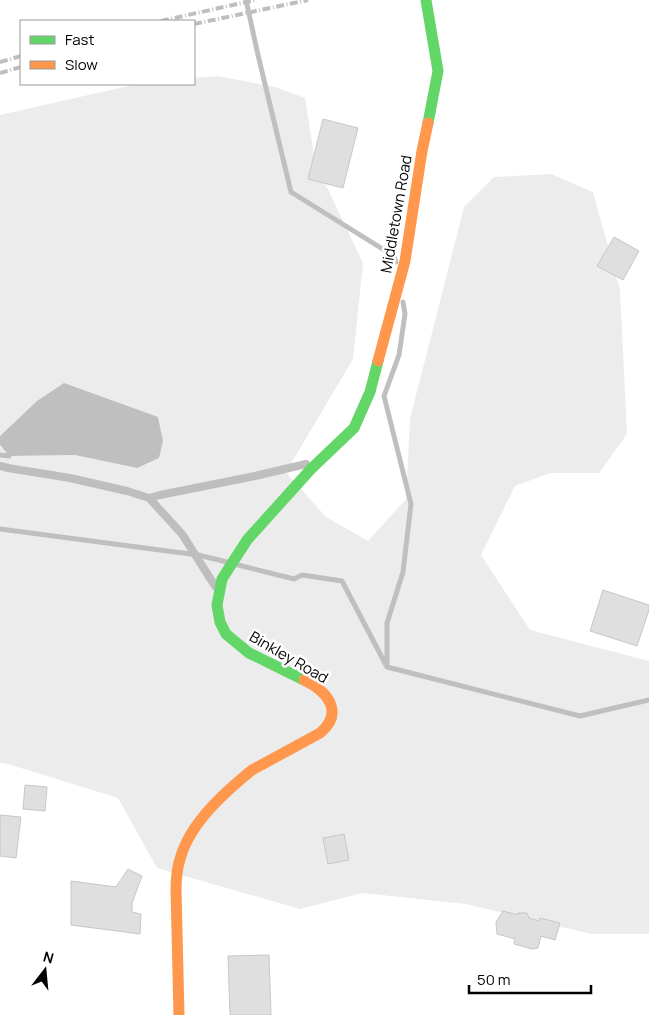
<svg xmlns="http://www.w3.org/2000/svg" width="649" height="1015" viewBox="0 0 649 1015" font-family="Manrope,sans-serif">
<rect width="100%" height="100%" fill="#fff"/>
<path fill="#ececec" d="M218,76L275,87L305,98L315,162L363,263L353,359L286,472L326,517L368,541L406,499L410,419L464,207L494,177L551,174L593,192L620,290L627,434L599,473H550L515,486L481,555L530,630L649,661V934H591L466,904L362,893L300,909L157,868L118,798L8,764L0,763V446L9,456L75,455L137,468L37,401L0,436V115L137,84H194V78Z"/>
<path fill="#bfbfbf" d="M64,383L158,417L163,441L159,458L137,468L75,455L9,456L0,445V436L37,401Z"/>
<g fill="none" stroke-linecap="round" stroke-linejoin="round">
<path stroke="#bfbfbf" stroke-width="5" d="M246,0L258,55L291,192L394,256L396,262
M0,455L9,456
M0,529L198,555L227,562
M238,565L294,579L302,575L342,581L387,667L580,716L649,700
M387,667V623L403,572L411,504L384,396L399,355L405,314L403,302"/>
</g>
<path fill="#dfdfdf" stroke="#c7c7c7" d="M323,119L358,128L343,188L308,179Z
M614,237L639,251L623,280L597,266Z
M603,590L649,605V610L637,646L590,631Z
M25,785L47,787L45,811L23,809Z
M0,815L21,817L16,858L0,856Z
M344,834L349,860L328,864L323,838Z
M128,869L142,876L132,903V912L141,914L140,934L71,925V881L116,887Z
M503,911L518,915V913H527L529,918L539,921L540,918L560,923L555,940L541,936L538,948L532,949L514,944L515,939L497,934L496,922Z
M269,955L271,1015H230L228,956Z"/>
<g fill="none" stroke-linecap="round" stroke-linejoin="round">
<path stroke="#bebebe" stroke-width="8" d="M0,466L8,468L70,478L127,491L149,498L182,534L215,586
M149,498L160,495L255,476L306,464"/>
<path stroke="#63d668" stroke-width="11" d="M426,0L438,71L428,123
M304,680L249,653L226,634L220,622L217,605L222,579L247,540L311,469L354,428L370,392L378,361"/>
<path stroke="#ff974d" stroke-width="11" d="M378,361L405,261L422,151L428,123
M179,1015L176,890C176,879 177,867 181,856C191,822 226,791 252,770L320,733C345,712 327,691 304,680"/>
<path stroke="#bebebe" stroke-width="4" stroke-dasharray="8 2.5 1 2.5" stroke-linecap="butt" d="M161,21L255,0
M194,24L308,0
M0,62L21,56
M0,73L21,67"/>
</g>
<g text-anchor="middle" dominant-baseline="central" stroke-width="5" stroke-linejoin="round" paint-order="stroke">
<g font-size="15" fill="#000" stroke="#fff">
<text transform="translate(396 214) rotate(-80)">Middletown Road</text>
<text transform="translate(289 657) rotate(30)">Binkley Road</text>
</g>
</g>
<rect x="20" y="20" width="175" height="65" fill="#ffffff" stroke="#999999"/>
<rect x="30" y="36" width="25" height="8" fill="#63d668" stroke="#999999"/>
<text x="65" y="45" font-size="15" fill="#000000">Fast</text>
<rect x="30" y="61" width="25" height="8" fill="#ff974d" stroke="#999999"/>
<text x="65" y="70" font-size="15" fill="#000000">Slow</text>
<g transform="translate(45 970) rotate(16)" stroke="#ffffff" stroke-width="4" paint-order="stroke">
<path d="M0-4L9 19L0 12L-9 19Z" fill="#000000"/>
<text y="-8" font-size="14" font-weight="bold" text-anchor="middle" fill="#000000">N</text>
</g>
<path d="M469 985v8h122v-8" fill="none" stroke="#000000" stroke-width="2.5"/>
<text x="477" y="985" font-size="15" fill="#000000" stroke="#ffffff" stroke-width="4" paint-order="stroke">50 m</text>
</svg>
